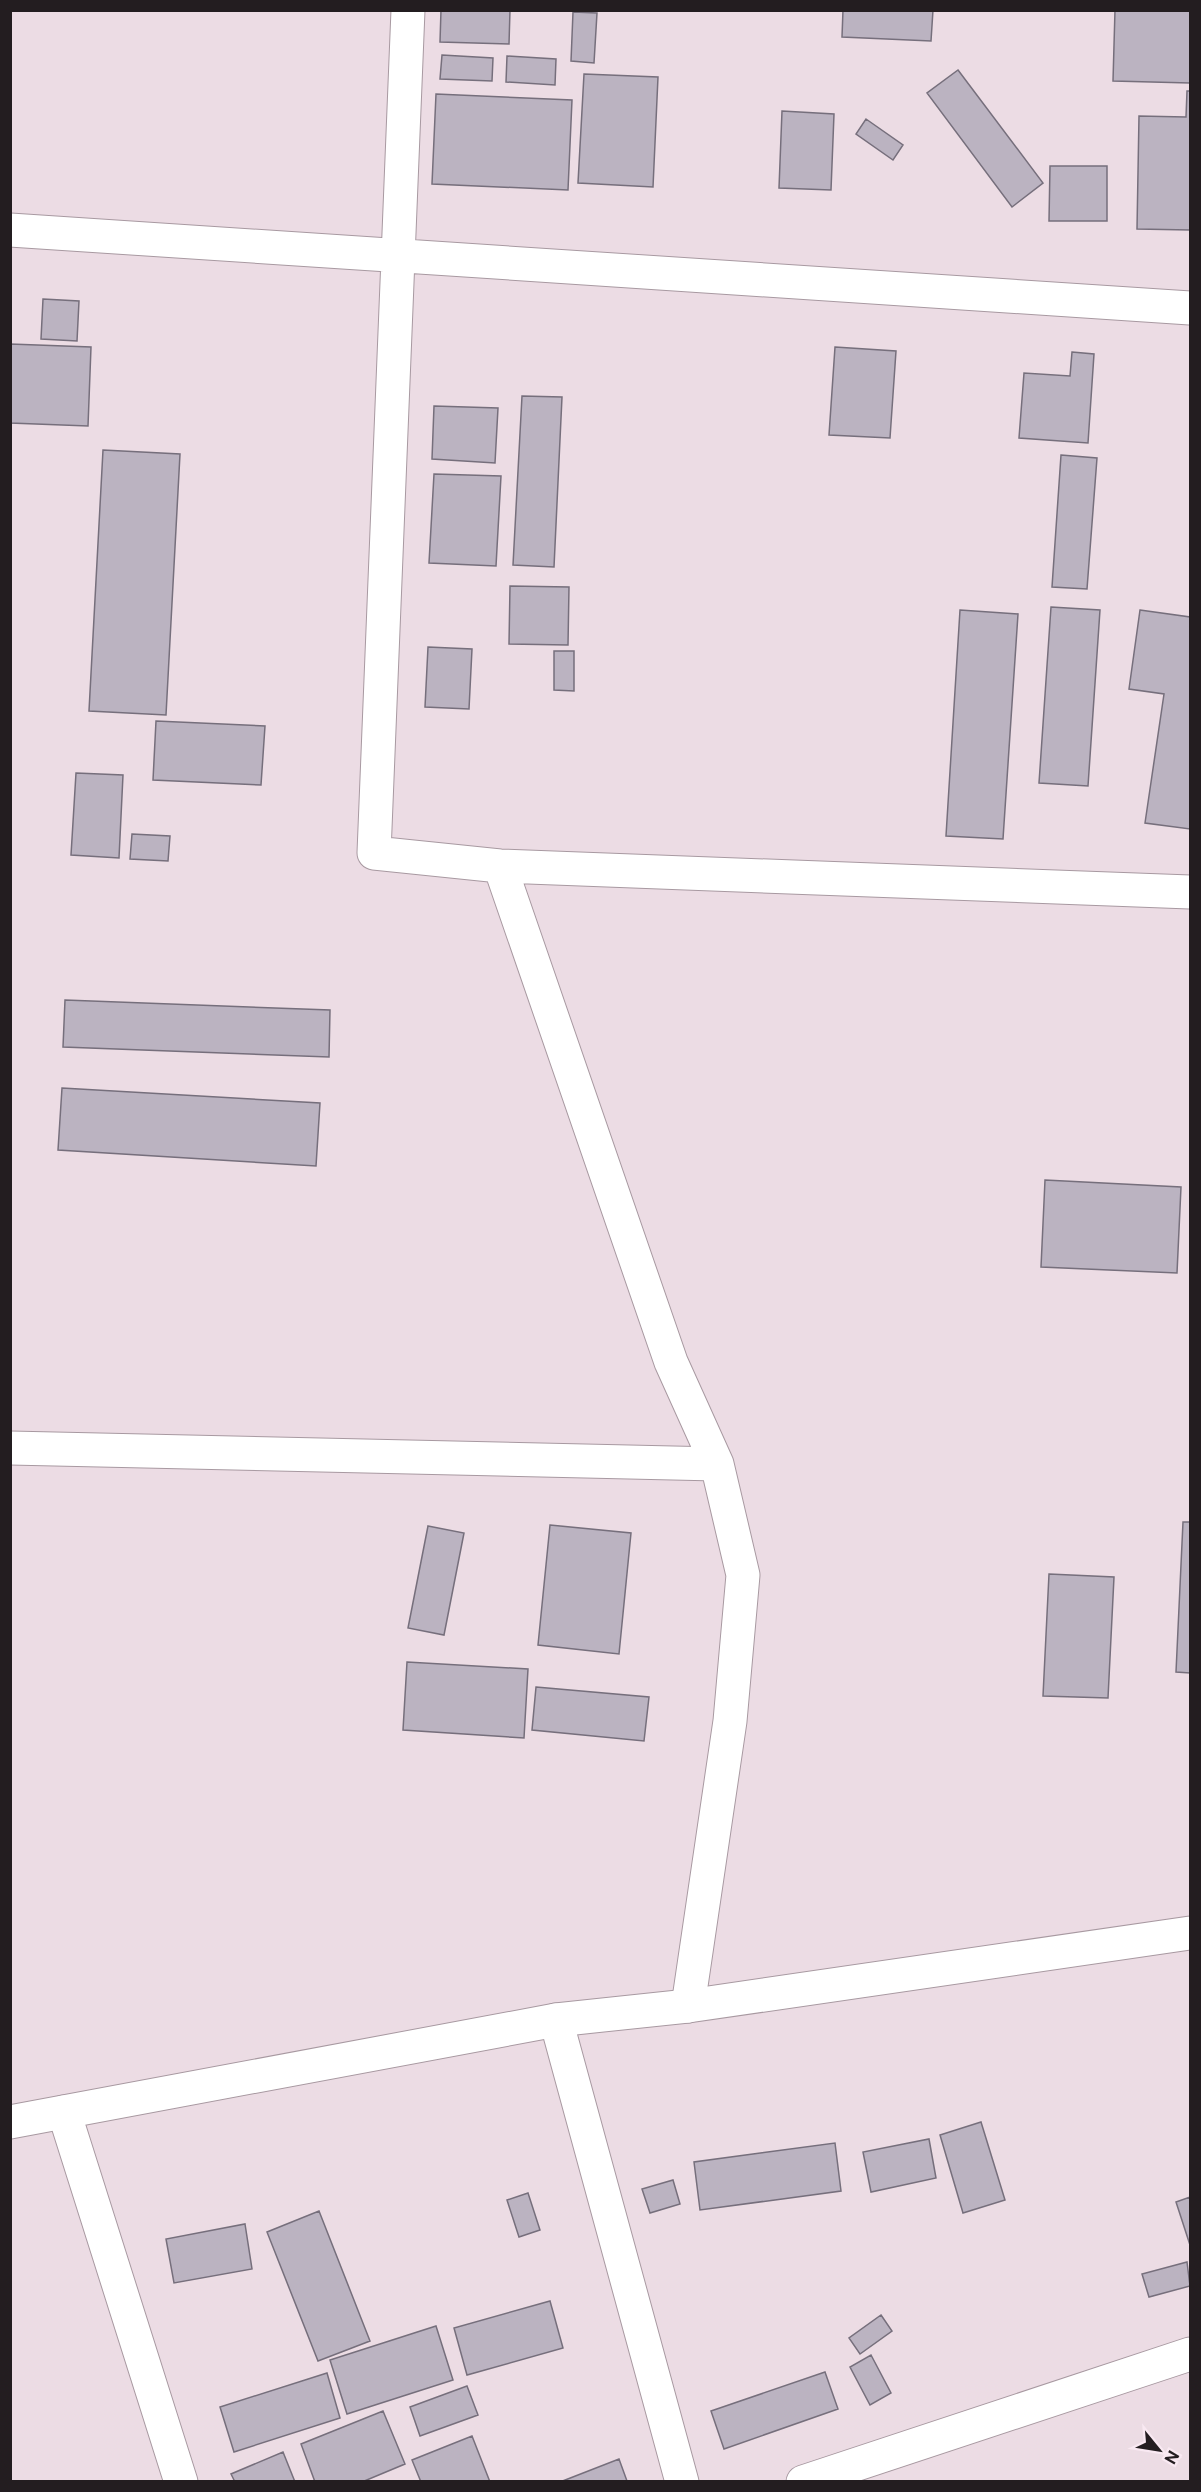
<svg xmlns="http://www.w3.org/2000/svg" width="1201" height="2492" viewBox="0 0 1201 2492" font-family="'Public Sans',sans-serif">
<rect width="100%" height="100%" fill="#ecdce4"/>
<path fill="#bbb3c1" stroke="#766f7c" stroke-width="1.5" d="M441,10H510L509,44L440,42Z
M843,10H933L931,41L842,37Z
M1115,10H1190V83L1113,81Z
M573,12L597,13L594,63L571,61Z
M442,55L493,58L492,81L440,79Z
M507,56L556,59L555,85L506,82Z
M958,70L1043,183L1012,207L927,93Z
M584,74L658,77L653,187L578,183Z
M1187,91H1190V230L1137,229L1139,116L1186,117Z
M436,94L572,100L568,190L432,184Z
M782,111L834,114L831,190L779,188Z
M866,119L903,145L893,160L856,134Z
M1050,166H1107V221H1049Z
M43,299L79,301L77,341L41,339Z
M10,344L91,347L88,426L10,423Z
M835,347L896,351L890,438L829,435Z
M1072,352L1094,354L1088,443L1019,438L1024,373L1070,376Z
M522,396L562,397L554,567L513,565Z
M434,406L498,408L495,463L432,459Z
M103,450L180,454L166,715L89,711Z
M1061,455L1097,458L1087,589L1052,587Z
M434,474L501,476L496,566L429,563Z
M510,586L569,587L568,645L509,644Z
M1051,607L1100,610L1088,786L1039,783Z
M960,610L1018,614L1003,839L946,836Z
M1140,610L1190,617V829L1145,823L1164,694L1129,689Z
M428,647L472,649L469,709L425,707Z
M554,651H574V691L554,690Z
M156,721L265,726L261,785L153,780Z
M76,773L123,775L119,858L71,855Z
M132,834L170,836L168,861L130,859Z
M65,1000L330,1010L329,1057L63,1047Z
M62,1088L320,1103L316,1166L58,1150Z
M1045,1180L1181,1187L1177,1273L1041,1267Z
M1183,1522H1190V1673L1176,1672Z
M550,1525L631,1533L619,1654L538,1645Z
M428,1526L464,1533L444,1635L408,1628Z
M1049,1574L1114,1577L1108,1698L1043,1696Z
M407,1662L528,1669L524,1738L403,1730Z
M536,1687L649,1697L644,1741L532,1730Z
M981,2122L1005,2200L963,2213L940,2135Z
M929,2139L936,2178L871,2192L863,2152Z
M835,2143L841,2191L700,2210L694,2162Z
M673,2180L680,2204L650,2213L642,2189Z
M528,2193L540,2230L519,2237L507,2200Z
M1190,2197V2245L1176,2202Z
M319,2211L370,2341L318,2361L267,2232Z
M245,2224L252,2269L174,2283L166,2239Z
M1187,2262L1190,2286L1149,2297L1142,2274Z
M550,2301L563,2348L467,2375L454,2328Z
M881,2315L892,2331L860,2354L849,2338Z
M436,2326L453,2380L347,2414L330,2360Z
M871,2355L891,2393L870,2405L850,2367Z
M825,2372L838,2409L724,2449L711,2411Z
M327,2373L340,2418L234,2452L220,2407Z
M467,2386L478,2415L420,2436L410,2407Z
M383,2411L405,2464L362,2482H315L301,2444Z
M472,2436L490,2482H421L412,2460Z
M283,2452L295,2482H235L231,2474Z
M619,2459L627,2481L624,2482H560Z"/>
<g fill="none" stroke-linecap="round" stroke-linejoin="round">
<defs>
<path id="street" d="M408,10L374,853L500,866L1190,892
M10,230L1190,308
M500,866L671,1362L717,1464L743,1575L730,1721L688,2006
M10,1448L717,1464
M556,2020L682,2482
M64,2112L181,2482
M803,2482L1190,2354"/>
<path id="secondary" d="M10,2122L556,2020L688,2006L1190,1933"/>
</defs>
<use href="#street" stroke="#a899a1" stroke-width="35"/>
<use href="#secondary" stroke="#a899a1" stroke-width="35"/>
<use href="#street" stroke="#fff" stroke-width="33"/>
<use href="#secondary" stroke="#fff" stroke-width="33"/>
</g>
<rect width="1201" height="2492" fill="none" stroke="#231d20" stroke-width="24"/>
<g transform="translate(1159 2450) rotate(120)" stroke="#f9e9f2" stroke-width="4.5" paint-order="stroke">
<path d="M0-4.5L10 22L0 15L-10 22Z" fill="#231d20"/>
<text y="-9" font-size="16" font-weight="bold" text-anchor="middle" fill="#231d20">N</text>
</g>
</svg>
